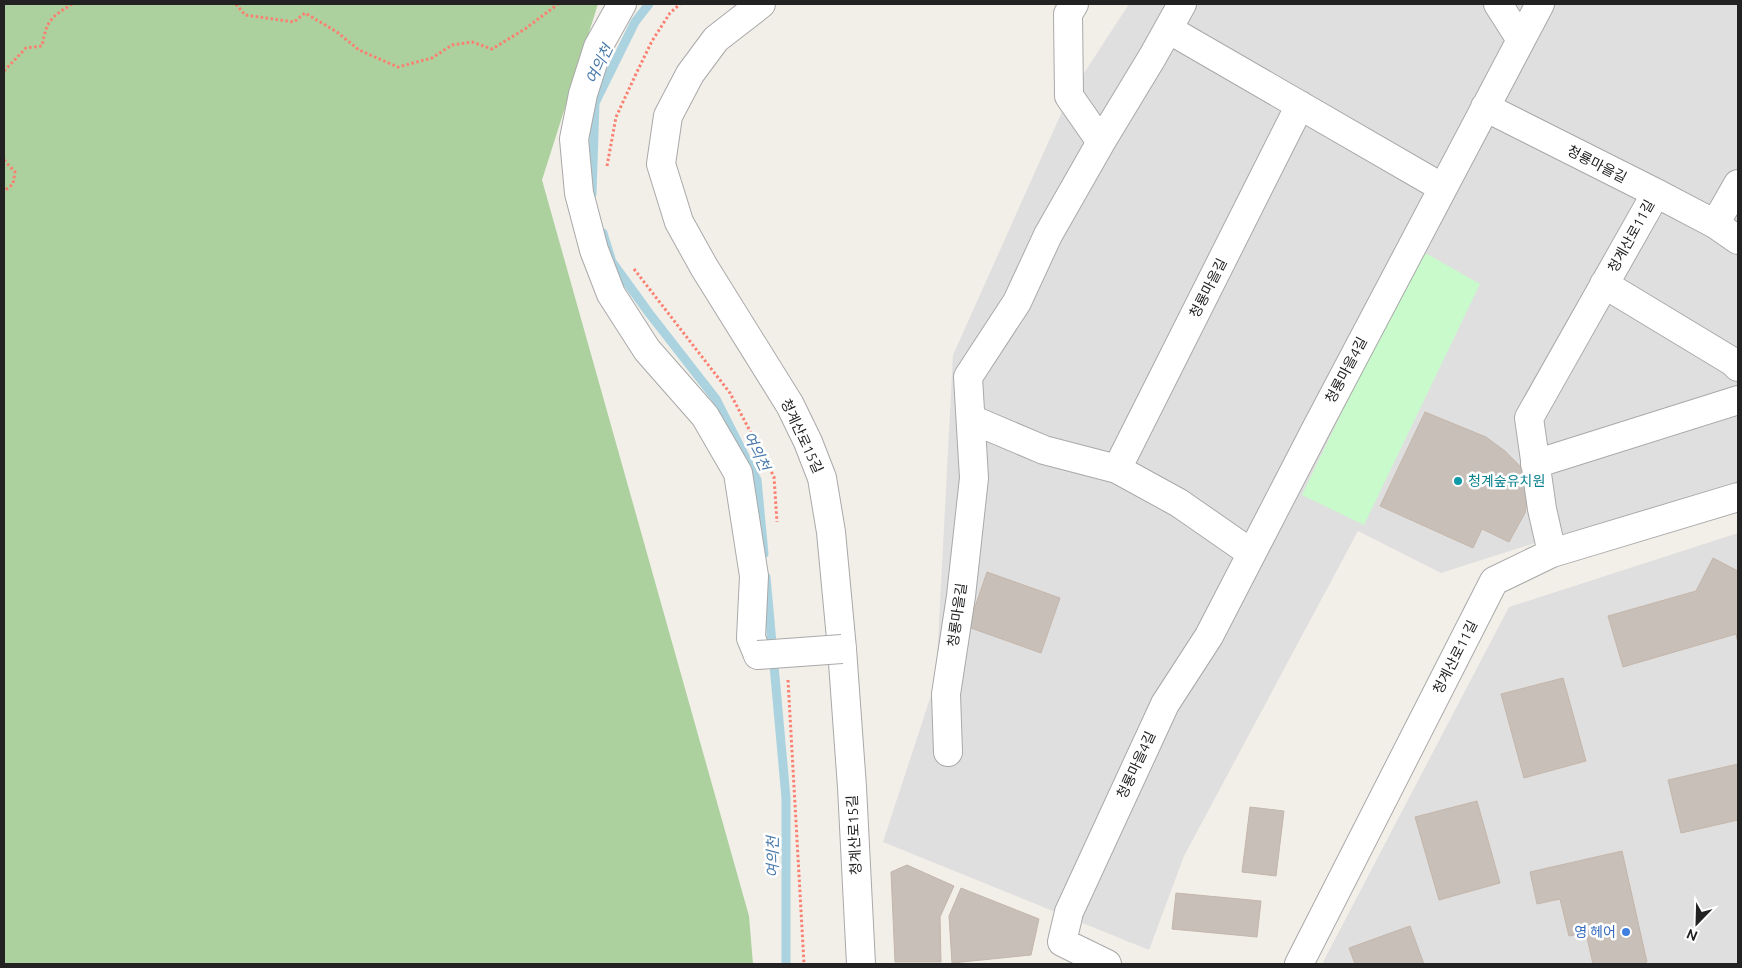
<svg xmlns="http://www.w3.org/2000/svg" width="1742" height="968" viewBox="0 0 1742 968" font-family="Ubuntu,'Noto Sans KR',sans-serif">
<rect width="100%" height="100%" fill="#f2efe9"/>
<path fill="#e0dfdf" d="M1129,4H1738V484L1560,535L1441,573L1358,531L1184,856L1149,950L883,842L936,680L953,355L1069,96Z
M1738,533V964H1322L1509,607Z"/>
<path fill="#add19e" d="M4,4H598L542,180L749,916L753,964H4Z"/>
<path fill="#c8facc" d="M1420,250L1480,284L1364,525L1302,495Z"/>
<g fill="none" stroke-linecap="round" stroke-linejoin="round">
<path stroke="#aad3df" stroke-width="9" d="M592,194L595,103L635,22L649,4
M603,233L612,262L649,313L716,399L757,480L764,554
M766,577L786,798V964"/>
</g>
<path fill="#c7bfb8" stroke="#c4b6ab" d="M1425,412L1486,437L1505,451L1521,467L1528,494L1525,513L1509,542L1482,529L1473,548L1380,506Z
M1713,558L1738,571V644L1736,634L1623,667L1608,616L1696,591Z
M987,572L1060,598L1041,653L968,627Z
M1563,678L1586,761L1524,778L1501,694Z
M1738,764V820L1681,833L1668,780Z
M1477,801L1500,883L1439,900L1415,817Z
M1250,807L1284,811L1276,876L1242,872Z
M1622,851L1647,962L1638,964H1593L1586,933L1569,936L1560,899L1537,904L1530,872Z
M907,865L954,886L940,917L941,962H895L891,872Z
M961,888L1039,919L1031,955L952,963L949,916Z
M1176,893L1261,901L1257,937L1172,929Z
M1410,926L1424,964H1355L1349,948Z"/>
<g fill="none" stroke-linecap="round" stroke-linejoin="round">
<defs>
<path id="minor" d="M622,4L598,47L583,94L574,139L579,193L594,250L611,294L647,350L705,416L738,473L754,576L751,638L758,655
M761,4L716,39L690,74L668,116L661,164L679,222L704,267L790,405L808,442L822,478L831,532L842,649L852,787L861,964
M1074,4L1068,14L1069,96L1101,142
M1498,4L1521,40
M1168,29L1443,188
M1485,107L1656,193L1715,224L1738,240
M1715,224L1738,184
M1604,284L1733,362L1738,367
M971,419L1044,450L1117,469L1179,503L1251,553
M1535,464L1738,400
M1117,469L1300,105
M1552,553L1542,509L1529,418L1656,193
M948,752L946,694L961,596L974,478L968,377L1017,302L1048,235L1101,142L1153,56L1182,4
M1107,964L1062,942L1069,912L1165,704L1209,636L1317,427L1540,4
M1299,964L1494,581L1552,553L1738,497"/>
</defs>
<use href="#minor" stroke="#a9a9a9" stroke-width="30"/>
<path stroke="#fa8072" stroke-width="3" stroke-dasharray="2.5 2.5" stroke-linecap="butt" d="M236,4L245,15L294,22L305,13L337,32L359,50L398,67L432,58L452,45L472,42L492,49L525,29L558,4
M4,71L26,48L42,46C47,20 50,18 72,4
M4,160L15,172L13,184L4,191
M607,166L616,117L636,74L652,41L670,13L680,4
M634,269L730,393L751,433
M767,463L774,477L777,522
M788,680L804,964"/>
<use href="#minor" stroke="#fff" stroke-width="28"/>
<defs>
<path id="minor-bridge" d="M758,655L842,649"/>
</defs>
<use href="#minor-bridge" stroke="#a9a9a9" stroke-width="30" stroke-linecap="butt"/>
<use href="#minor-bridge" stroke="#fff" stroke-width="28"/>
</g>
<circle fill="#0f9aa8" stroke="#fff" stroke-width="2" cx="1458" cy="481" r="5"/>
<circle fill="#3f7fe0" stroke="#fff" stroke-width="2" cx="1626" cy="932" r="5"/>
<g text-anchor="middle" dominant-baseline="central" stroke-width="5" stroke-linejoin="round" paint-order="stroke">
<g font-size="14" fill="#222" stroke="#fff">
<text transform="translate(1597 164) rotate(27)">청룡마을길</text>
<text transform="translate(1631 236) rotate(-61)">청계산로11길</text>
<text transform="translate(1208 288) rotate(-63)">청룡마을길</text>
<text transform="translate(1346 370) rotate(-62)">청룡마을4길</text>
<text transform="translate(802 436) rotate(65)">청계산로15길</text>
<text transform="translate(957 615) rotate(-82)">청룡마을길</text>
<text transform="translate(1455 657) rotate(-63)">청계산로11길</text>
<text transform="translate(1136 765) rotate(-65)">청룡마을4길</text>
<text transform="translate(854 835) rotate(-93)">청계산로15길</text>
</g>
<g font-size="14" fill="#0d838f" stroke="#fff" text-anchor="start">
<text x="1468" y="481">청계숲유치원</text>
</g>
<g font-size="14" fill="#366cbe" stroke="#fff" text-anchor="end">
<text x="1616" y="932">영 헤어</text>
</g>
<g font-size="15" font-style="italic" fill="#4a7aab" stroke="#fff">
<text transform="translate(599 64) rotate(-64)">여의천</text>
<text transform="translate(757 451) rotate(64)">여의천</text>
<text transform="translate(772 857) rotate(-90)">여의천</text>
</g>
</g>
<rect width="1742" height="968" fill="none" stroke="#222222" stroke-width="10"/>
<g transform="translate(1697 923) rotate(203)" stroke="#ffffff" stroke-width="4" paint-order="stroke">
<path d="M0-4L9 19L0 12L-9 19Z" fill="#222222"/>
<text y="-8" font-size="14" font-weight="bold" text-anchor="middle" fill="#222222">N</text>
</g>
</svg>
